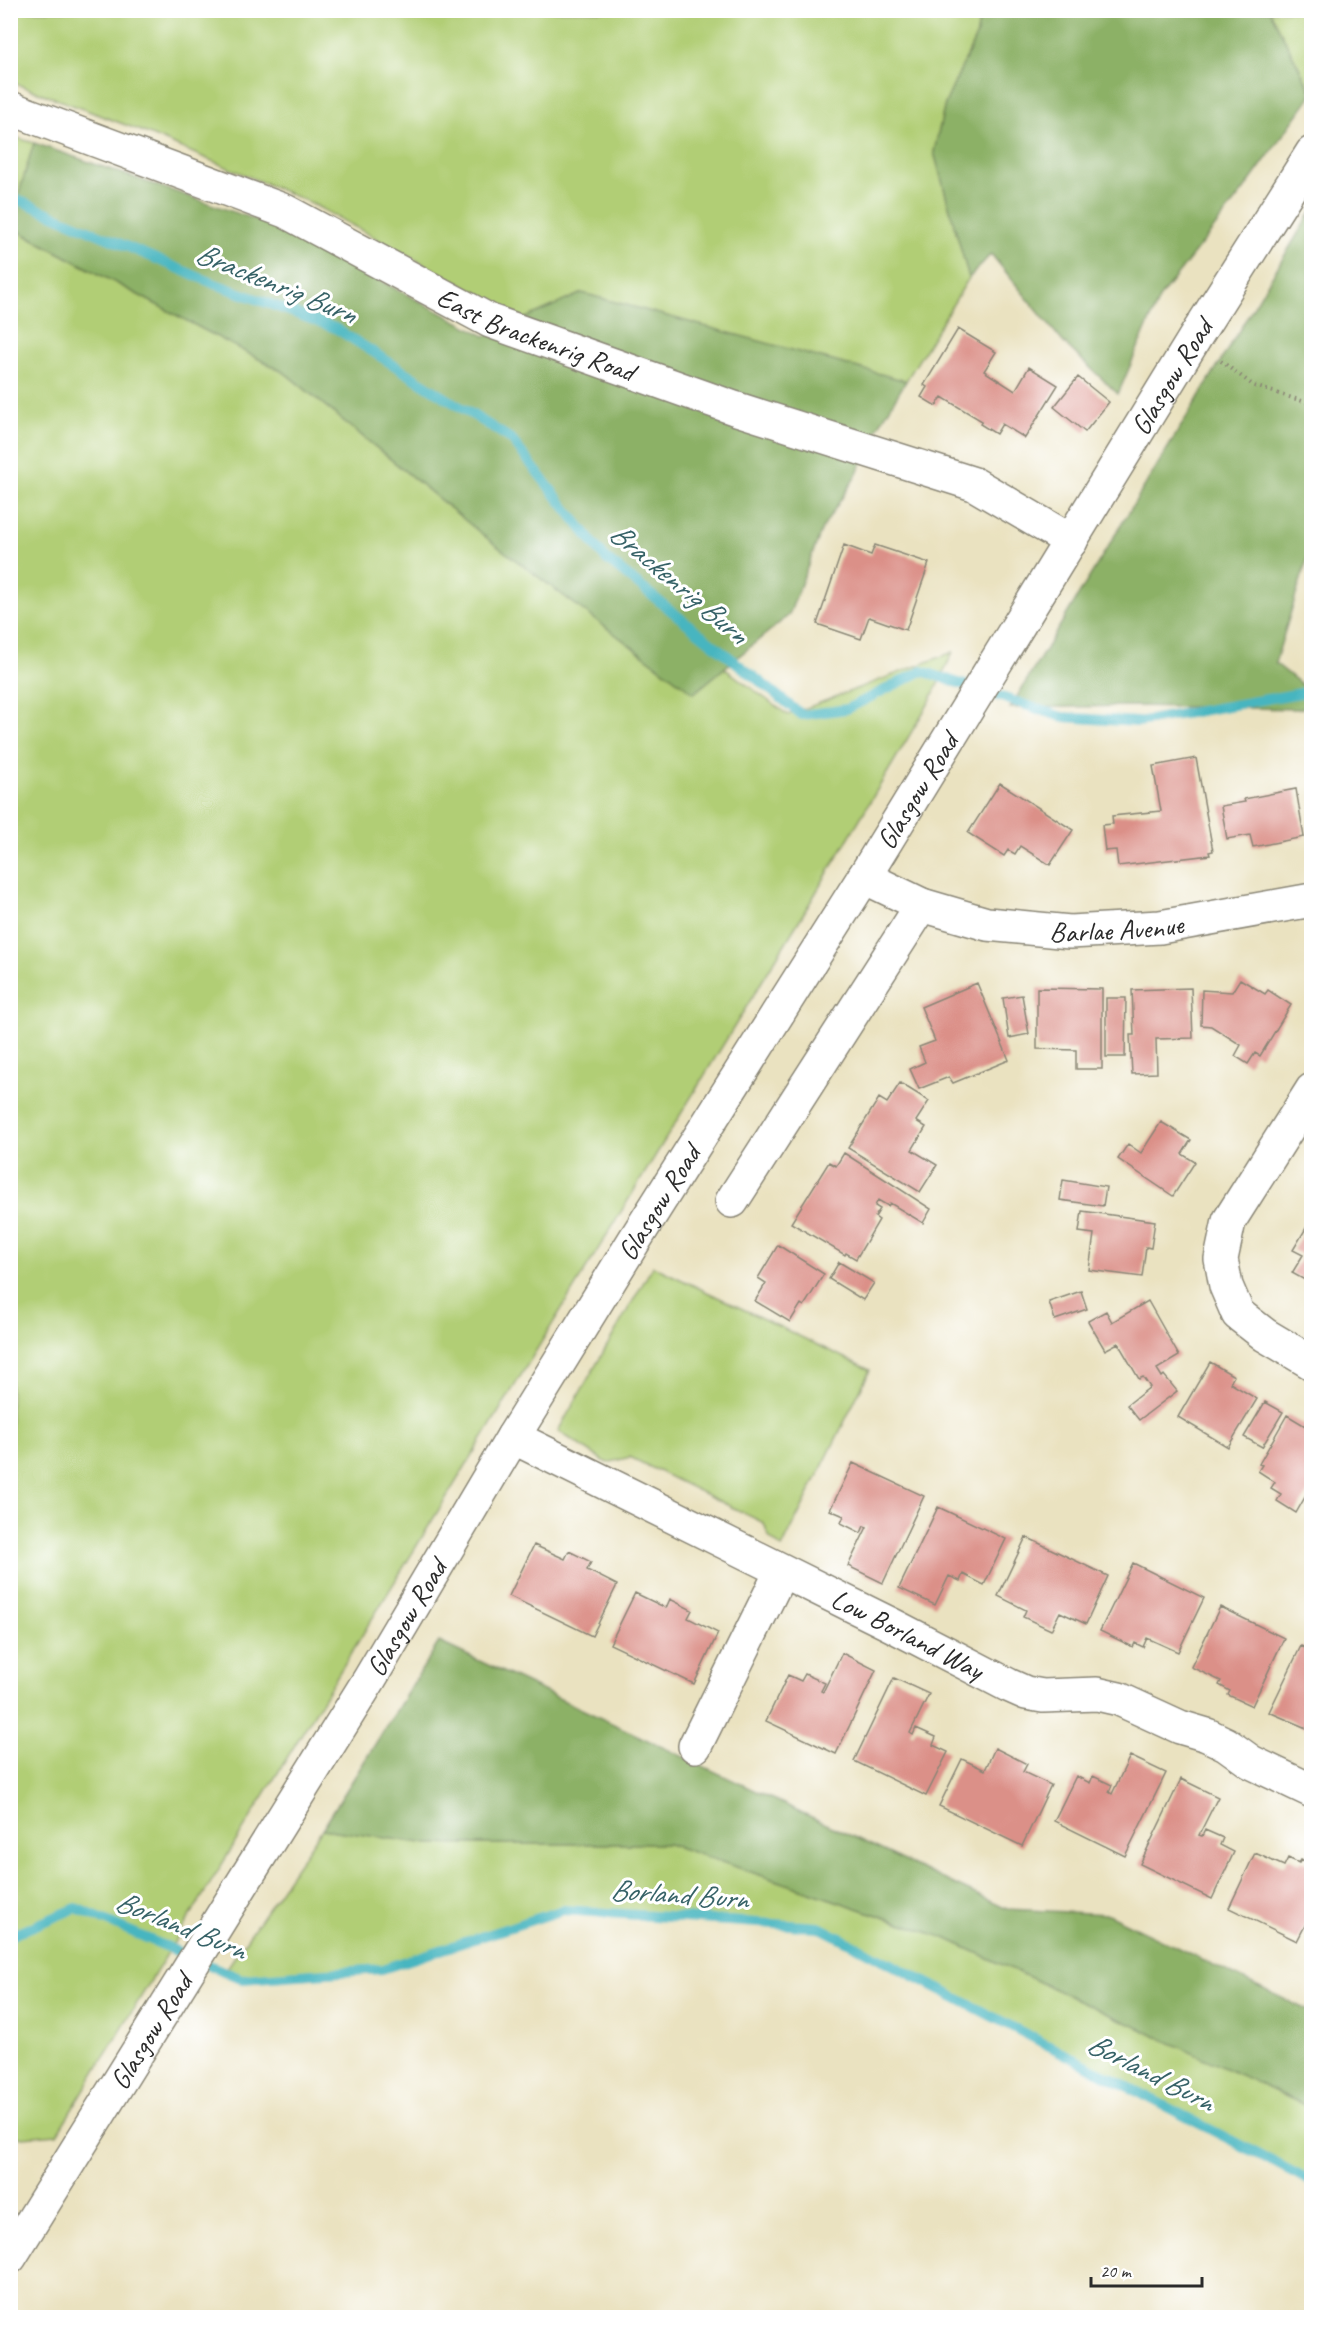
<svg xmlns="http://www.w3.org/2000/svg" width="1322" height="2328" viewBox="0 0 1322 2328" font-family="Caveat,sans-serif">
<rect width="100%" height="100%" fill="#fff"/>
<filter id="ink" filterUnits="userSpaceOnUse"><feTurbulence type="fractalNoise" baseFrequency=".0167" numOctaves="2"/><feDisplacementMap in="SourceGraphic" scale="12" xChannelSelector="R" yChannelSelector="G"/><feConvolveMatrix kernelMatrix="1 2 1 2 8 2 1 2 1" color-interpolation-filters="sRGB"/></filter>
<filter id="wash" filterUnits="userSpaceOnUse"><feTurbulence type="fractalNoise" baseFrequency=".008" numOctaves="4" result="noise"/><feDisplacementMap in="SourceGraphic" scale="24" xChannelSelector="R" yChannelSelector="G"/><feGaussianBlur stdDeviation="1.35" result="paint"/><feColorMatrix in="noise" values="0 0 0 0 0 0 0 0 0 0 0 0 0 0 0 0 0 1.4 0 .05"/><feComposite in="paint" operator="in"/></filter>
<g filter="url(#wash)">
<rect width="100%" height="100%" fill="#eae2c0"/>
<path fill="#b1ce75" stroke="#6e7c50" stroke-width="1.5" d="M10,11H980L977,34L945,104L934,152L969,278L906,381L582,293L525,319L309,202L139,130L11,82Z
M1270,11H1311V91Z
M11,136L34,143L11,220Z
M10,227L285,373L493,543L694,693L724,668L788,715L953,652L930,701L805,911L57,2134L11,2138Z
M653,1266L870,1370L782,1548L769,1537L764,1523L630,1457L607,1463L558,1431Z
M322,1829L429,1844H669L945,1938L1311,2108V2182L819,1927L563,1910L382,1969L242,1979L225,1971Z"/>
<path fill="#8cb166" stroke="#5c6e48" stroke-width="1.5" d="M980,11H1270L1311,91V96L1243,191L1160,297L1118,394L1063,342L991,254L969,278L934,152L945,104L977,34Z
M34,143L280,228L485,336L582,293L906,381L877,429L856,476L822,529L789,615L694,693L493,543L285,373L11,227V220Z
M1311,212V547L1275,663L1305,687H1311V706L1299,709L1134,706L1010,708Z
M439,1642L1007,1909L1108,1914L1311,2012V2108L945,1938L669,1844H429L322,1829Z"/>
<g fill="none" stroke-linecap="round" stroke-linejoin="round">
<path stroke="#46b5c0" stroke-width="10" d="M10,199H16L210,282L335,328L511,439L605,558L802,715L847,709L922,671L1062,717L1138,722L1312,691
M10,1936L76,1908L242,1979L382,1969L563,1910L819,1927L1312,2182"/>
</g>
<g id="blocks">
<path fill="#db9088" d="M958,329L996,352L984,371L1015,391L1029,367L1058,385L1025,438L1002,424L996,434L980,424L982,421L942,397L936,406L921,397L927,387L924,385Z
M1078,377L1109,402L1085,432L1054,407Z
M844,545L871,555L875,545L929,563L906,630L869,617L861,639L817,624Z
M1196,758L1213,851L1209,852L1210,855L1118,866L1116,850L1105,851L1102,825L1113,824L1112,816L1161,811L1153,766Z
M1000,783L1073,830L1050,865L1020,846L1015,854L1008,850L1004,856L968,833Z
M1296,789L1304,837L1253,847L1250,835L1227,839L1221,806L1245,802L1244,799Z
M1240,979L1265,994L1268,990L1291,1005L1260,1056L1255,1053L1248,1064L1235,1056L1241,1045L1211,1026L1201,1025L1202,990L1232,992Z
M977,983L1009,1060L953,1083L949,1077L919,1089L910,1069L925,1062L919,1047L935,1041L921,1007Z
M1037,988L1102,989V1069H1076V1050L1037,1049Z
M1191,988L1193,1038L1156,1039L1157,1073L1132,1074L1130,1035H1134L1132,990Z
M1022,995L1029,1034L1009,1038L1003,998Z
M1106,998H1126L1125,1057H1106Z
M900,1083L929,1101L916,1121L926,1127L912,1150L937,1165L920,1192L848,1148L879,1098L887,1103Z
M1161,1122L1191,1140L1182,1154L1195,1162L1173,1196L1118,1159L1128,1144L1141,1153Z
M844,1153L931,1209L923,1223L890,1203L888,1206L878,1200L875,1206L880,1209L875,1217L879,1220L856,1259L846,1253L845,1255L791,1223L829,1162L836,1166Z
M1063,1180L1106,1187L1103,1206L1060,1200Z
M1082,1211L1155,1221L1151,1248L1146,1247L1142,1277L1089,1270L1094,1234L1079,1232Z
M1312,1218V1284L1292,1273L1303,1255L1293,1250Z
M778,1245L824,1274L804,1306L801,1304L790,1322L755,1301L766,1283L758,1278Z
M839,1262L874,1283L863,1300L829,1279Z
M1081,1291L1087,1309L1055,1320L1049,1302Z
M1148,1301L1179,1356L1157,1369L1162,1377L1164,1375L1177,1391L1139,1420L1127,1405L1150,1387L1143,1377L1139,1379L1118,1343L1105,1350L1088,1321L1106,1311L1112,1322Z
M1210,1362L1234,1376L1230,1383L1257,1399L1228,1447L1178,1417Z
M1265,1402L1283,1412L1262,1447L1244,1437Z
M1287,1415L1312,1430V1491L1310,1493L1308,1492L1296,1513L1277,1501L1281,1494L1271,1488L1275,1482L1258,1471L1262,1465L1259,1464Z
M853,1463L924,1496L883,1583L848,1566L867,1527L864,1526L861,1533L841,1523L844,1516L830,1510Z
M938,1507L1006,1539L984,1585L963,1574L960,1581L949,1576L935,1605L899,1588Z
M1026,1537L1108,1576L1086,1624L1060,1612L1051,1630L1023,1617L1026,1610L998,1596Z
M534,1545L565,1559L569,1551L591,1562L587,1570L617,1585L592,1636L509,1596Z
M1133,1563L1204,1598L1178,1652L1147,1638L1143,1647L1135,1643L1133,1647L1100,1631Z
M635,1593L666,1608L670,1599L692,1610L688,1618L718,1633L694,1684L610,1644Z
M1220,1607L1284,1638L1252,1706L1228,1695L1230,1691L1219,1685L1221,1681L1191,1667Z
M1301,1646L1312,1651L1311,1730L1269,1712Z
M842,1653L876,1670L836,1754L766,1721L788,1675L801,1681L805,1674L825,1683L821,1691L823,1692Z
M894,1678L929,1694L910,1733L913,1735L916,1728L936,1737L933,1745L948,1752L926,1796L854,1761Z
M995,1748L1027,1764L1023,1772L1051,1785L1022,1846L939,1806L962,1759L985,1770Z
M1130,1756L1166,1773L1125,1856L1054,1821L1076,1776L1090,1783L1093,1776L1112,1785L1109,1792L1112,1794Z
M1181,1779L1218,1797L1199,1835L1202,1836L1205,1830L1223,1838L1220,1845L1234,1852L1212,1899L1140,1864Z
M1255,1853L1284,1866L1288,1858L1299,1863L1301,1860L1312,1865V1912L1297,1941L1229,1908Z"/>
</g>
</g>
<g filter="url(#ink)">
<use href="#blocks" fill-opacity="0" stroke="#8a8676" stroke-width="1.5"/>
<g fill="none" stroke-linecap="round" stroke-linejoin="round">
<defs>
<g id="minor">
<path id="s1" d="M10,108L285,211L490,321L734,408L974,484L1071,541"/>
<path id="s2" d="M864,877L922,905L987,924L1070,932L1160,927L1312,900"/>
<path d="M1312,1090L1229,1221L1221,1259L1226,1286L1238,1314L1265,1335L1312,1363"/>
<path d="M732,1201L922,905"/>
<path id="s3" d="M513,1437L892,1625L1008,1685L1026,1693L1043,1696L1097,1694L1119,1699L1180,1727L1207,1735L1226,1744L1251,1762L1312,1791"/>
<path d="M695,1746L781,1572"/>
</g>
<g id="major">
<path id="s4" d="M10,2257L369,1680L513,1437L634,1241L864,877L1196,336L1312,153"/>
</g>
</defs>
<use href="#minor" stroke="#8a8676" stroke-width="36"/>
<use href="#major" stroke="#8a8676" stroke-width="36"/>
<path stroke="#8a8676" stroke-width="4" stroke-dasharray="1.5 4.5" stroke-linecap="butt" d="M1221,361L1254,386L1312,404"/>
<use href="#minor" stroke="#fff" stroke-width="33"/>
<use href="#major" stroke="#fff" stroke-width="33"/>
</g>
</g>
<g text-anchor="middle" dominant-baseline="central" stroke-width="6" stroke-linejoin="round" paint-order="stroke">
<g font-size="28" fill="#2b2b2b" stroke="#fff">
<text stroke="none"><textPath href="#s1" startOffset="574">East Brackenrig Road</textPath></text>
<text stroke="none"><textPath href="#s4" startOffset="2210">Glasgow Road</textPath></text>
<text stroke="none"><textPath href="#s4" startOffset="1724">Glasgow Road</textPath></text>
<text stroke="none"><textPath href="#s2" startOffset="262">Barlae Avenue</textPath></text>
<text stroke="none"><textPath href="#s4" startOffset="1238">Glasgow Road</textPath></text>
<text stroke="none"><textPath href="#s4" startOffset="752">Glasgow Road</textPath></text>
<text stroke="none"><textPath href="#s3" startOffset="441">Low Borland Way</textPath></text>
<text stroke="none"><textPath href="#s4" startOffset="266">Glasgow Road</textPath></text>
</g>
<g font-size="30" font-style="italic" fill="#366267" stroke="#fff">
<text transform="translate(276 283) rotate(22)">Brackenrig Burn</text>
<text transform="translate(679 583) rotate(40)">Brackenrig Burn</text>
<text transform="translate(679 1894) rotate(4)">Borland Burn</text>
<text transform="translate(181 1925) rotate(22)">Borland Burn</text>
<text transform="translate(1151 2072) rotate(27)">Borland Burn</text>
</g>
</g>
<rect width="1322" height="2328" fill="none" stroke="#fff" stroke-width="36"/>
<path d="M1091 2277v9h111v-9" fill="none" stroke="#2b2b2b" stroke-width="3"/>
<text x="1100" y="2277" font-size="18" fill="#2b2b2b" stroke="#ffffff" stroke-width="4.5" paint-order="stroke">20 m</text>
</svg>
